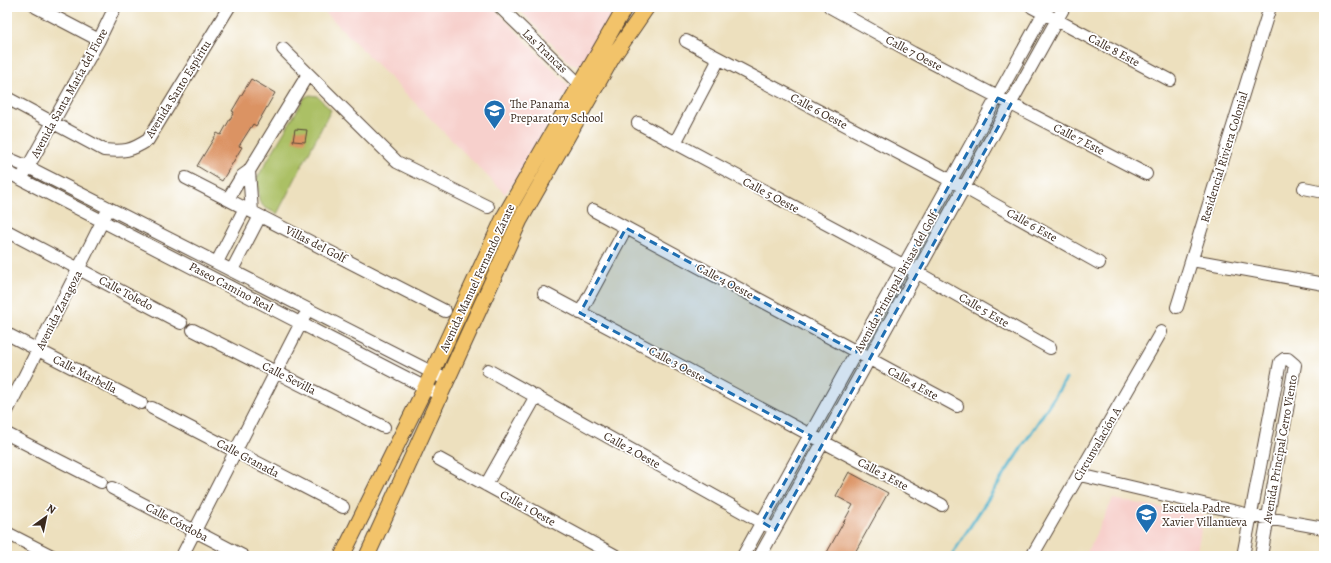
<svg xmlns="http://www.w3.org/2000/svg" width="1331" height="563" viewBox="0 0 1331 563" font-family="Alegreya,serif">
<rect width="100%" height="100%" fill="#fff"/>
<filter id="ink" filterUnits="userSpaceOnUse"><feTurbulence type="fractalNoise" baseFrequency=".025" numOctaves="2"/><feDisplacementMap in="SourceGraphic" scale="8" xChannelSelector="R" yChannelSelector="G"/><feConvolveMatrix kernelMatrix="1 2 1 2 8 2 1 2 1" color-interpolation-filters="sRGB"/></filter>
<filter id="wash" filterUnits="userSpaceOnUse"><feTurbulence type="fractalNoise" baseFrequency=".012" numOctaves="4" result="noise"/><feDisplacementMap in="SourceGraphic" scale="16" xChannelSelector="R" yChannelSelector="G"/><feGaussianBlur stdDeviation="0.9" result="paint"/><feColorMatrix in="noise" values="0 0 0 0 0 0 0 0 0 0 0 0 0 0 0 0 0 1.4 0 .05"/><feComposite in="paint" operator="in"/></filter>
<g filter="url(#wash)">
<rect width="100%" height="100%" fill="#ede0be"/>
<path fill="#f7d0cc" d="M320,7H493L570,87L520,174L505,194Z
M517,7H618L582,66L570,63Z
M1113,499L1204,515L1196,556H1085Z"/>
<path fill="#abc065" stroke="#737542" d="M310,95L317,96L331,110L277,214L264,207L259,201L257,178L305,97Z"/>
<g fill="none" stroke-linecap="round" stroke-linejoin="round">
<path stroke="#4fb4ce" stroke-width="3" d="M951,556L1066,379"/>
</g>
<g id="blocks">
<path fill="#db9363" d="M251,79L275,93L256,126L253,124L239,146L242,147L222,181L197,166L217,133L221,135L234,112L232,111Z
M295,129L307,130L305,142L293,141Z
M849,472L888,493L853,556H825L853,505L836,496Z"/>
</g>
</g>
<g filter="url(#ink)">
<use href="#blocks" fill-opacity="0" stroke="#564536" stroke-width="1"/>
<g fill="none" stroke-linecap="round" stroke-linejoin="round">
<defs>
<path id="minor" d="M36,7L99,40
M500,7L580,85L587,89
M830,7L913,53L1146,174
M1032,7L1170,80
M686,41L965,188L1099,263
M283,49L397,162L488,207
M7,98L104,150C124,152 131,151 148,140L229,7
M638,123L918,273L1050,348
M675,143L719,59
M7,158L28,167L447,380
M249,171L252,212
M7,172L432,391
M24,174L99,40L115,7
M186,178L445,311
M1304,188L1324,192
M228,199L242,176L249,171L308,74
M593,210L957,406
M7,231L181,323
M1192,260L1324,284
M217,262L245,208
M232,270L260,216
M544,293L942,505
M1177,307L1270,7
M580,313L626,228
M193,330L384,427
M7,334L141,403
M488,370L768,526
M152,408L343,507
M7,411L106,214
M7,434L101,482
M439,459L616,556
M1080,475L1250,515L1324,528
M486,485L536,396
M112,488L243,556
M7,533L52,556
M182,556L304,317
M743,556L1047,7
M760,556L1064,7
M1032,556L1161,332
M1243,556L1280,362L1284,359H1288L1295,365L1261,556"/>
<path id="major" d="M342,556L425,388L505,215L625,7
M367,556L520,220L612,58L647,7"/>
</defs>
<use href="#minor" stroke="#564536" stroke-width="14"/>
<use href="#major" stroke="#564536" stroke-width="17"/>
<use href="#minor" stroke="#fff" stroke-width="12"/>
<use href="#major" stroke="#f2c36a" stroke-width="15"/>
</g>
</g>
<path fill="#1f6fb2" fill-opacity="0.2" stroke="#1f6fb2" stroke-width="3" stroke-dasharray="8 5" stroke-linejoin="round" d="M998,98L1011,104L775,530L762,522L811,436L580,313L626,228L856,352Z"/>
<defs>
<symbol id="school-pin" viewBox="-11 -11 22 30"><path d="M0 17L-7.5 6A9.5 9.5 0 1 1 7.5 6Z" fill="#1f6fb2" stroke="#fff"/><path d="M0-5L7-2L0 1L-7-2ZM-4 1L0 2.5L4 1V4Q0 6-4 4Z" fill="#fff"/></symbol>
</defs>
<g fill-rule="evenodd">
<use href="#school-pin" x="482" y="98" width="25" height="34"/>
<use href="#school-pin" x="1134" y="502" width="25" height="34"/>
</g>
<g text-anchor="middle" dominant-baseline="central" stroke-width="3.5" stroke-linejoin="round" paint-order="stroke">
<g font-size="12" fill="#3b2a1e" stroke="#fff">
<text transform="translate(1114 50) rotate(28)">Calle 8 Este</text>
<text transform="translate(545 51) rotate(44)">Las Trancas</text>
<text transform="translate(914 53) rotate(28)">Calle 7 Oeste</text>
<text transform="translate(178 89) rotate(-58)">Avenida Santo Espíritu</text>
<text transform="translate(69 93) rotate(-61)">Avenida Santa María del Fiore</text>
<text transform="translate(819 111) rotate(28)">Calle 6 Oeste</text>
<text transform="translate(1079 139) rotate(27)">Calle 7 Este</text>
<text transform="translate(1224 157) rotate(-73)">Residencial Riviera Colonial</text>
<text transform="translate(771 195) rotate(28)">Calle 5 Oeste</text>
<text transform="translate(1032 225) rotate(29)">Calle 6 Este</text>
<text transform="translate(316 244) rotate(27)">Villas del Golf</text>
<text transform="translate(477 278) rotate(-65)">Avenida Manuel Fernando Zárate</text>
<text transform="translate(725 281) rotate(28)">Calle 4 Oeste</text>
<text transform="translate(896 282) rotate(-61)">Avenida Principal Brisas del Golf</text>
<text transform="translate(231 287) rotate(28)">Paseo Camino Real</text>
<text transform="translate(126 293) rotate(28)">Calle Toledo</text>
<text transform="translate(59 310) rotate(-63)">Avenida Zaragoza</text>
<text transform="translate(984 310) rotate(30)">Calle 5 Este</text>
<text transform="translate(677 364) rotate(28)">Calle 3 Oeste</text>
<text transform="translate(85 374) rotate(27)">Calle Marbella</text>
<text transform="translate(289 378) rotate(27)">Calle Sevilla</text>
<text transform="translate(913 383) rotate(29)">Calle 4 Este</text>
<text transform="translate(1097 444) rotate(-60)">Circunvalación A</text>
<text transform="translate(1280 449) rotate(-80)">Avenida Principal Cerro Viento</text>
<text transform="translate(632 450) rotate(29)">Calle 2 Oeste</text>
<text transform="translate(248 458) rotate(28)">Calle Granada</text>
<text transform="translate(883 474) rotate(28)">Calle 3 Este</text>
<text transform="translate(528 508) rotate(29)">Calle 1 Oeste</text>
<text transform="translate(177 522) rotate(28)">Calle Córdoba</text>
</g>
<g font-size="12" fill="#3b2a1e" stroke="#fff" text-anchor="start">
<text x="510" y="104">The Panama<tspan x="510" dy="14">Preparatory School</tspan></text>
<text x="1162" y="508">Escuela Padre<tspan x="1162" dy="14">Xavier Villanueva</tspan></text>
</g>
</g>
<rect width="1331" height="563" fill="none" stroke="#fff" stroke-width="24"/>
<g transform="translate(46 517) rotate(33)" stroke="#ffffff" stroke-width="3" paint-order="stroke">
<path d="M0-3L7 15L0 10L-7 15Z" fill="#3b2a1e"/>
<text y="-6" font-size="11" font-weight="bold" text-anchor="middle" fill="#3b2a1e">N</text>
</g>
</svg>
